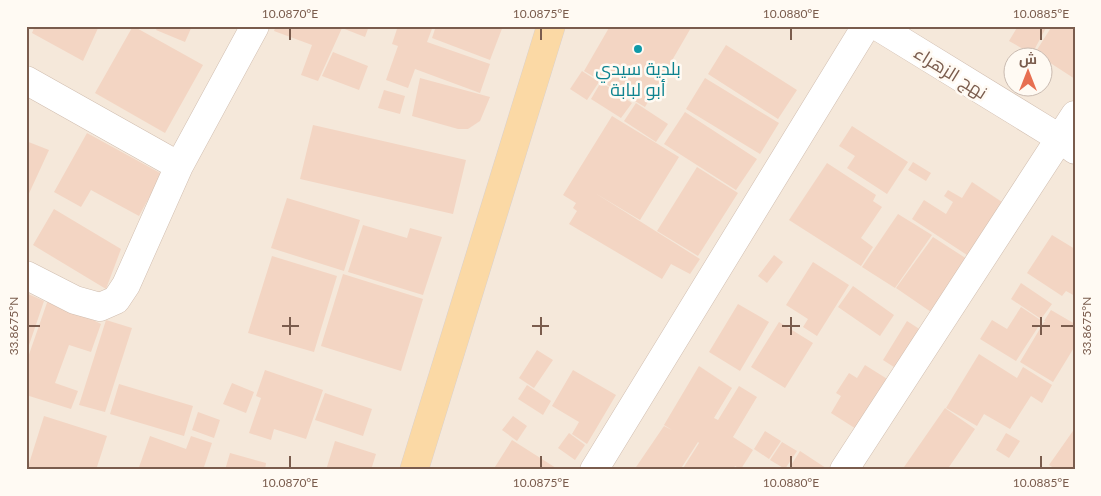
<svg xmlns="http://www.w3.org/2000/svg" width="1101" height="496" viewBox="0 0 1101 496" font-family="Lato,Cairo,sans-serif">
<rect width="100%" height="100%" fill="#fdf6ec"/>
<path fill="#f5e8da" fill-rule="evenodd" d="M26,26H1075V470H26ZM1014,58H1044V88H1014Z"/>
<path fill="#f3d5c3" d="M35,26H99L83,61L32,33Z
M133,26L203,65L165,133L95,93Z
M158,26H192L185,42L156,30Z
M276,26H369L365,37L342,28L318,81L301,75L312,45L274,31Z
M398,26H433L427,42L490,64L480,93L415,69L408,88L386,80L398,46L392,44Z
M436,26H503L490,60L432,38Z
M610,26H692L645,107L584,71Z
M1018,26H1047L1032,54L1009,41Z
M1052,26H1075V79L1035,53Z
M726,45L797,90L778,119L708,74Z
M333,52L368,66L359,90L322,76Z
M582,71L599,82L587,100L570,89Z
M420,78L490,97L480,121L468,129H458L412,116Z
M705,78L779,123L760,154L686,109Z
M601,82L632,103L621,118L591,99Z
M384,90L405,96L400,114L378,108Z
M636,103L668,124L656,142L624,121Z
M685,112L757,159L736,190L664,144Z
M612,116L679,157L640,220L595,193L700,259L690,274L671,264L662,279L569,224L577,211L573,208L576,203L563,195Z
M313,125L466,160L453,214L300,179Z
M852,126L908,162L887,194L847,168L855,156L839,146Z
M87,133L162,174L139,216L91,190L81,207L54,192Z
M26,141L49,150L26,200Z
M913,162L931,173L926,181L908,170Z
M827,163L876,195L873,201L882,207L861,238L873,247L861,266L789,220Z
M697,167L738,193L698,256L657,231Z
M972,182L1002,202L967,255L912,219L924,200L946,214L953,202L944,196L948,190L962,198Z
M287,198L360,220L344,271L271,248Z
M54,209L121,249L106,289L33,245Z
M898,214L932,235L895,288L862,267Z
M363,225L407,238L410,228L442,237L423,295L348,272Z
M1052,235L1075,249V296L1066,291L1062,296L1027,273Z
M933,237L967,259L931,312L896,288Z
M774,255L783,262L767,283L758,276Z
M272,256L337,276L314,352L248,333Z
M813,262L849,285L817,336L803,327L808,319L786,305Z
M343,274L423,299L401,371L321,346Z
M1021,283L1052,304L1041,319L1011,299Z
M853,286L894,315L880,336L838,307Z
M26,293L44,301L27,351H26Z
M49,297L101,324L91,352L69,345L55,383L78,391L71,409L26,395V363Z
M738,304L769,322L740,371L709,352Z
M1021,307L1042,321L1016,361L980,339L992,320L1007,329Z
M1051,310L1075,324V346L1053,382L1020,362L1044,322H1046L1044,321Z
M106,320L132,328L105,412L79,405Z
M907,321L924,332L900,371L883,360Z
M779,322L813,343L785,388L751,367Z
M537,350L553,360L534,388L519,378Z
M979,354L1017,378L1023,367L1052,385L1042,403L1031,396L1010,429L984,414L977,426L946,408Z
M865,365L892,382L861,432L831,413L841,396L836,393L849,373L857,378Z
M699,366L732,388L714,418L718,420L739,386L757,397L733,437L753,450L741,469L735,466L733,470H682L699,443L698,442L680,470H634L664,426L672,430L664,425Z
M265,370L323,390L306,439L274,429L271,440L249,433L261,398L256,396Z
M573,370L616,395L587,444L572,434L579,422L552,406Z
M232,383L254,392L246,413L223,404Z
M119,384L193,406L184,436L110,414Z
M527,385L551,401L543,415L518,399Z
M325,393L372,409L363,436L315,420Z
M945,408L975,429L947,470H902Z
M198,412L220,420L214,438L192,430Z
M44,416L107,436L96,470H27Z
M513,416L527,426L517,441L502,430Z
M1075,428V470H1057L1049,465Z
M765,431L781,441L769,459L754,449Z
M569,433L585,445L575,460L558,448Z
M1006,433L1020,441L1009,458L996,450Z
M150,436L186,449L191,436L212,443L203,470H138Z
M512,440L556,468L555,470H493Z
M335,441L376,454L371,470H326Z
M782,442L797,451L785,469L770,460Z
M800,451L826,468L825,470H788Z
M230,453L266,463L265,470H225Z"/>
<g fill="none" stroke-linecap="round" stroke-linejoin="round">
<defs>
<path id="minor" d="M877,26L1061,139L1075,150
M26,80L179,166
M26,275L75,300L100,307L116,300L126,285L179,166L255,26
M594,470L866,26
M844,470L1075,115"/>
<path id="major" d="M414,470L551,26"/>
</defs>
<use href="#minor" stroke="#d1beb0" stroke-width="29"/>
<use href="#major" stroke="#dad1cd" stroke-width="29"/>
<use href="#minor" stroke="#fff" stroke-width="28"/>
<use href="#major" stroke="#fbd9a5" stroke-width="28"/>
</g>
<path fill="none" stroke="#7a5c4d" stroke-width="2" d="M290,28V40M541,28V40M791,28V40M1041,28V40M290,317V335M541,317V335M791,317V335M1041,317V335M28,326H40M282,326H299M532,326H549M782,326H800M1032,326H1050M1061,326H1074M290,456V468M541,456V468M791,456V468M1041,456V468"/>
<circle fill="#0f9aa8" stroke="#fffaf3" stroke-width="2" cx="638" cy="49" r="5"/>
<g text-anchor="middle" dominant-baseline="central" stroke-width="5" stroke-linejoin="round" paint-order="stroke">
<g font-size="18" fill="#0d838f" stroke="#fffaf3">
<text x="638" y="68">بلدية سيدي<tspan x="638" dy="21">أبو لبابة</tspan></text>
</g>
<g font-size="18" fill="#7a5c4d" stroke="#fffaf3">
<text transform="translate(951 72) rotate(32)">نهج الزهراء</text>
</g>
</g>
<rect width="1101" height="496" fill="none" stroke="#fffaf3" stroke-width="55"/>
<g transform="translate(1028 72)"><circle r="24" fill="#fffaf3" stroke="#cabbb1"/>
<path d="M0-4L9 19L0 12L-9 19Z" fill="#e76f51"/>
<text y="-8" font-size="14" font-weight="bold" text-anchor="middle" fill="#7a5c4d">ش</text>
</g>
<rect x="28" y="28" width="1046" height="440" fill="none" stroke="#7a5c4d" stroke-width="2"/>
<g font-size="12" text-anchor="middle" fill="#7a5c4d">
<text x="290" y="18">10.0870°E</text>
<text x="541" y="18">10.0875°E</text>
<text x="791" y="18">10.0880°E</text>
<text x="1041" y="18">10.0885°E</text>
<text transform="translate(14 326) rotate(-90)" y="4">33.8675°N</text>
<text transform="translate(1087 326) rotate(-90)" y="4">33.8675°N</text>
<text x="290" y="487">10.0870°E</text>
<text x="541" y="487">10.0875°E</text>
<text x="791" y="487">10.0880°E</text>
<text x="1041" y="487">10.0885°E</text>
</g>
</svg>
